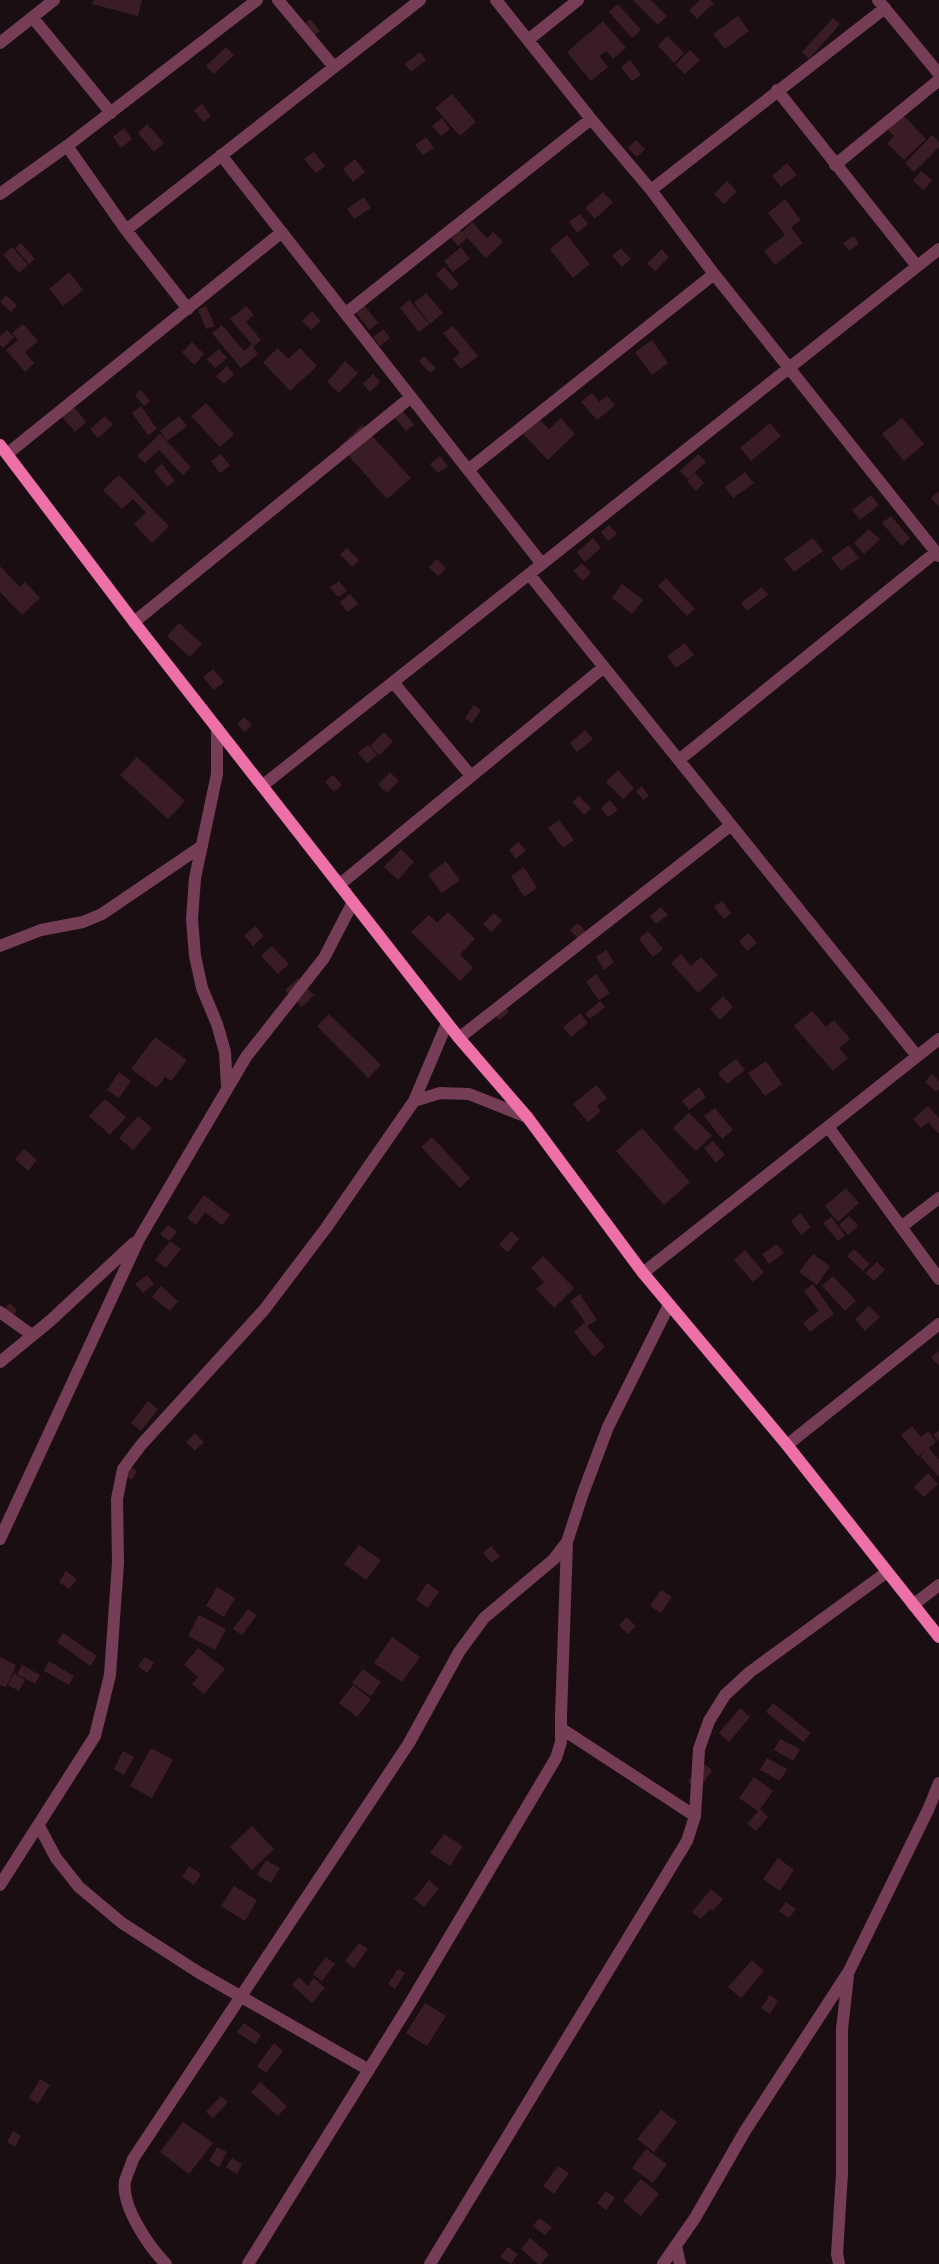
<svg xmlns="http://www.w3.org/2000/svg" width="939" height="2264" viewBox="0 0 939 2264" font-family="Manrope,sans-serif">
<rect width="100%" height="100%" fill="#1b0e12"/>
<path fill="#3a1c24" d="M93,0H142L138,16L92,4Z
M633,0H651L667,16L658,25Z
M700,0H710L714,3L697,19L689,10Z
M618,4L641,30L632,38L609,12Z
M738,16L749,31L725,49L713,34Z
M833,18L840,24L809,59L802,52Z
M310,19L320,31L310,39L301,27Z
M603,21L626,48L613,59L606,51L599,56L608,67L591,81L567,52Z
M667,36L684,53L674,63L658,46Z
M226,47L234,55L214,74L206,66Z
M690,50L700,60L685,74L675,65Z
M420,52L426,60L411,72L405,64Z
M630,60L641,75L632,81L621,67Z
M452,94L476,122L460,136L435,108Z
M202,104L211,116L203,122L194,110Z
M896,108L926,139L904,160L887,143L894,136L881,123Z
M442,118L450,129L441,136L432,126Z
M147,124L164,143L154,152L138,133Z
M124,128L132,139L121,148L113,137Z
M932,135L939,142V147L914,172L905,163Z
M426,137L434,148L423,155L415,145Z
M636,140L645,149L637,157L628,148Z
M314,152L325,166L316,173L304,159Z
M355,159L365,172L353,182L343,169Z
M787,163L797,175L781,187L772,176Z
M921,171L932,180L924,190L913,181Z
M727,181L737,191L724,204L714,194Z
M603,192L613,202L595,219L585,208Z
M364,197L371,208L354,219L347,209Z
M785,199L801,220L791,227L803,243L775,265L764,251L785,235L768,213Z
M580,214L588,224L577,233L569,222Z
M472,222L487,238L493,232L503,242L486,258L467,238L458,246L450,236L459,229L462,232Z
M567,235L590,264L573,278L550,249Z
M854,236L859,244L849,251L843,243Z
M21,243L35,259L29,264L15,248Z
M12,247L28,265L19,273L3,255Z
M461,247L470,259L453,272L444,261Z
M621,248L631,259L622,267L612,256Z
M662,249L669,257L655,271L647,263Z
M444,267L459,284L451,291L436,274Z
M69,272L83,290L63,306L49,289Z
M426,293L443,313L430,324L414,303Z
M6,295L17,305L11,312L0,302Z
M360,299L378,323L369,330L351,306Z
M409,300L429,324L419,332L400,308Z
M206,306L215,326L206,329L198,310Z
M246,306L254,315L246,322L261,340L253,347L258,354L241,368L212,333L222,325L244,351L252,344L230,319Z
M312,311L321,321L311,330L302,321Z
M23,324L38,341L25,352L34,363L25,372L6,350L18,340L12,333Z
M453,326L478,356L461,369L453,359L460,353L443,333Z
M383,329L390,338L380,346L373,337Z
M7,330L14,337L3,348L0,345V336Z
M652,340L668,363L652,375L635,352Z
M192,342L204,354L194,365L182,352Z
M278,348L288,359L300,348L317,366L290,391L263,362Z
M219,349L227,358L215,368L207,359Z
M424,356L436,368L430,373L419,361Z
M345,361L358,373L339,393L327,382Z
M227,366L234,374L224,384L216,376Z
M373,374L380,382L370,392L363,384Z
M141,390L150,401L144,406L135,395Z
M592,393L599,402L607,396L615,405L597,420L581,402Z
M70,402L86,422L75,432L58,412Z
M206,403L234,434L220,447L191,416Z
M397,404L414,425L406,431L389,411Z
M141,406L157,429L148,435L132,413Z
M105,416L113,425L98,438L90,429Z
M179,416L187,426L167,441L160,431Z
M561,418L575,434L548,460L523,434L539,419L549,429Z
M902,418L924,444L904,461L882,434Z
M770,423L781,436L751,461L740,448Z
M362,425L411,478L387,499L340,446Z
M160,434L191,467L183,475L159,450L145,463L137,456Z
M221,454L230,466L220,473L211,461Z
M698,454L706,462L688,479L680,471Z
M440,456L448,466L438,473L430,464Z
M162,464L175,481L167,487L154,471Z
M745,472L754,483L733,498L725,487Z
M695,473L704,483L696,491L687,481Z
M119,475L169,526L152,543L134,524L146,512L133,499L122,509L103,490Z
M939,491V507L931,498Z
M871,495L879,505L860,520L852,510Z
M891,516L910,538L902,546L882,523Z
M609,525L617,534L608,541L601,532Z
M869,529L880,539L864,554L854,543Z
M593,538L601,548L585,562L577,552Z
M813,538L823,551L794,572L784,559Z
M849,545L859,558L841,571L831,558Z
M347,548L359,560L352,567L340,554Z
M437,559L446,568L438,576L429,567Z
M582,563L591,573L583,581L573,571Z
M0,566L20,587L25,582L40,598L22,615L0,592Z
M666,578L695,609L687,616L658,586Z
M339,581L347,591L338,597L330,587Z
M622,584L643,600L632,614L612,598Z
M762,587L768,595L747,611L741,603Z
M350,594L358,604L347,612L340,602Z
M179,623L202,644L190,657L167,636Z
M685,643L694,655L676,668L667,656Z
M213,669L224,682L214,690L203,677Z
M474,705L481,710L472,723L465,718Z
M244,717L252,725L245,732L237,724Z
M585,730L593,739L577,752L570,743Z
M384,732L393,742L379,755L370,746Z
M368,745L377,755L367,763L358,753Z
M137,757L185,801L168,819L120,775Z
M618,770L634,788L623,799L606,782Z
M390,772L399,781L387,793L378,784Z
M333,775L342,785L334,792L325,782Z
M642,786L649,796L643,800L636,791Z
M579,796L591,808L585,815L572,802Z
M610,800L618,810L608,817L601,808Z
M559,820L574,840L563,848L548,828Z
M518,842L526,850L516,859L509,850Z
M401,849L414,862L398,880L384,867Z
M446,861L460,880L442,893L428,875Z
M524,867L537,888L524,897L511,876Z
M722,901L731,913L724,919L714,907Z
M661,907L668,915L656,924L650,916Z
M448,912L475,939L460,954L473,968L460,981L411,932L429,915L437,923Z
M494,913L502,921L491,932L483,924Z
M578,923L586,932L578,939L570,930Z
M255,926L264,936L253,946L244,936Z
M648,931L663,949L653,957L639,939Z
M748,933L757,943L747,951L739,941Z
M272,946L289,964L278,974L261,956Z
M606,950L614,962L604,970L596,957Z
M681,954L691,966L701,957L718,975L698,993L671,963Z
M596,974L610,993L599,1000L586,982Z
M298,978L314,995L302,1007L285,990Z
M723,996L733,1007L720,1020L710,1009Z
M600,1001L605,1007L590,1019L585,1014Z
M501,1002L509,1012L499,1020L491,1010Z
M812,1011L826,1027L834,1020L850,1039L839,1048L848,1058L833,1071L794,1026Z
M580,1013L588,1023L571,1037L563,1027Z
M329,1014L381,1065L368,1078L317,1026Z
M155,1037L187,1060L171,1081L165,1077L157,1088L131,1069Z
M736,1059L745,1070L727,1084L718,1073Z
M766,1061L782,1084L765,1096L748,1073Z
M119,1072L131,1081L119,1098L107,1090Z
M932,1074L939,1081V1089L936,1092L925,1082Z
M596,1085L607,1098L597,1106L601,1111L588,1122L573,1104Z
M699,1087L706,1097L689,1110L682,1101Z
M105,1099L126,1117L110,1135L89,1116Z
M928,1106L939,1118V1134L928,1122L921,1128L913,1119Z
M715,1108L733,1130L722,1139L704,1116Z
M689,1113L712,1136L696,1151L673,1128Z
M138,1116L152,1128L133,1150L119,1138Z
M642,1128L690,1182L664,1205L616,1151Z
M432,1137L470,1178L460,1188L421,1147Z
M713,1141L725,1155L716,1163L704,1148Z
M24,1149L37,1160L28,1171L15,1159Z
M846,1188L859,1203L838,1222L825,1206Z
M204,1195L230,1215L222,1225L205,1212L196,1225L187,1218Z
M800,1213L811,1227L801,1235L791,1221Z
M849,1216L858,1226L848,1235L839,1225Z
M831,1217L845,1235L838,1241L823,1223Z
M168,1225L177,1232L169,1241L160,1234Z
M511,1231L519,1239L508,1252L499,1245Z
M170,1241L181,1249L166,1268L155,1260Z
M777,1244L784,1253L769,1264L762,1254Z
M854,1249L870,1264L863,1271L847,1256Z
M745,1250L764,1272L753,1282L734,1260Z
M813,1254L830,1266L817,1285L799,1272Z
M543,1256L574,1288L554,1308L536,1289L544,1282L531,1268Z
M877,1262L885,1270L874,1281L865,1273Z
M147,1275L154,1284L143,1293L135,1284Z
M833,1276L856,1301L845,1311L822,1286Z
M813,1284L834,1314L810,1332L803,1323L819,1311L804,1291Z
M161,1286L178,1301L170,1311L152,1297Z
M580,1294L597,1320L587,1326L605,1347L594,1357L574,1332L585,1322L570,1301Z
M10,1303L17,1311L9,1320L1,1312Z
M869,1306L880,1317L865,1331L855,1319Z
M938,1351L939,1353V1366L931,1357Z
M148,1401L158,1409L141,1431L131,1423Z
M912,1426L921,1437L928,1431L936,1442L929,1448L939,1460V1477L920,1456L926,1450L918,1456L901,1435Z
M939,1430V1441L933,1435Z
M195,1433L204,1442L195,1451L186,1442Z
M122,1462L137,1471L132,1480L117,1470Z
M928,1473L938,1484L924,1497L914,1487Z
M359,1545L381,1560L366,1580L344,1564Z
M491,1546L500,1556L492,1563L483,1553Z
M66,1571L77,1579L69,1589L59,1582Z
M427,1583L439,1591L428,1608L416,1600Z
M217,1587L235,1598L224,1617L206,1606Z
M661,1590L672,1597L661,1613L650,1606Z
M248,1609L257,1615L242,1635L233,1629Z
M199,1615L226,1629L215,1650L188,1636Z
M626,1617L636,1626L628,1634L619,1626Z
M63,1633L97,1656L90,1666L57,1642Z
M392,1637L420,1657L402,1682L374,1663Z
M198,1648L225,1669L204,1694L192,1684L198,1677L184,1665Z
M0,1657L16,1665L13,1672L11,1671L13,1672L6,1687L0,1685Z
M145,1657L154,1663L147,1673L138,1666Z
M49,1661L74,1676L69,1685L44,1671Z
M22,1665L40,1675L35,1684L17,1674Z
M363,1669L381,1682L371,1696L352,1683Z
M14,1673L25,1680L19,1691L8,1685Z
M353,1685L371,1699L357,1717L339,1703Z
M773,1703L811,1733L803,1742L766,1712Z
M740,1708L750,1717L729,1742L719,1733Z
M780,1739L800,1749L793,1761L774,1750Z
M151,1748L173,1760L152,1798L130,1786Z
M123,1751L134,1757L124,1775L114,1769Z
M767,1758L787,1769L780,1781L760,1770Z
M702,1762L712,1770L699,1790L688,1782Z
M754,1777L773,1791L760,1809L768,1817L756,1831L747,1824L758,1811L739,1798Z
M252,1826L274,1849L252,1870L230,1847Z
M444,1834L463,1846L450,1866L430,1853Z
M778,1858L794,1870L780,1891L763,1879Z
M266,1860L280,1868L271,1883L257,1875Z
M189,1866L201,1874L194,1885L182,1877Z
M429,1880L439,1889L424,1907L414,1899Z
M234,1886L257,1900L245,1921L221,1906Z
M711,1889L723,1899L713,1911L710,1909L701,1919L692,1912Z
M786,1902L796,1909L789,1918L779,1911Z
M359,1943L368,1949L354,1968L345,1961Z
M326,1957L335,1964L322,1981L313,1974Z
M752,1960L764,1971L741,1998L728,1987Z
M398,1969L405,1973L395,1989L388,1984Z
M299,1977L308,1986L314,1978L325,1988L312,2003L292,1985Z
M770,1995L778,2001L770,2014L761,2008Z
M425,2003L446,2016L427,2046L406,2033Z
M244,2023L261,2035L255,2044L237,2032Z
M274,2043L283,2051L266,2073L257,2066Z
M40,2079L50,2085L38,2104L29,2098Z
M260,2082L287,2106L278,2116L251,2092Z
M221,2096L228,2102L213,2118L206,2112Z
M661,2110L677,2122L654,2152L637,2139Z
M183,2122L213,2143L189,2174L160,2152Z
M13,2131L21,2136L15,2147L7,2142Z
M217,2147L227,2152L219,2167L209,2161Z
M646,2149L667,2164L653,2183L632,2168Z
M232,2158L242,2164L237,2174L226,2167Z
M558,2166L569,2173L554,2194L543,2186Z
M641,2179L659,2194L641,2216L623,2201Z
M606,2191L615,2198L606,2210L597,2203Z
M539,2218L552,2227L545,2235L533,2226Z
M530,2238L549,2254L541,2264H538L521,2249Z
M508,2247L518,2254L511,2264L500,2257Z"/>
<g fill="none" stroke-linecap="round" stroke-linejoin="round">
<path stroke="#753e56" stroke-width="12" d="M278,0L334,67
M496,0L591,119L651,190L714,274L939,556
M878,0L939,74
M33,18L111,113
M528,40L578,0
M0,43L54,0
M777,90L917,266
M67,146L126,230L188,309
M221,155L542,564
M835,165L939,80
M651,190L885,8
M0,194L67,146L257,0
M126,230L420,0
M346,313L591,119
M7,454L282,232
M468,470L714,274
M529,574L917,1056
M134,622L411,397
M393,682L471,776
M217,728V774L195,878L192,919L195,956L202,988L217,1024L225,1052L227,1087
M679,760L936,552
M262,786L939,249
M339,885L604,667
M0,946L41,930L83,922L102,914L202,846
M459,1038L731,825
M414,1101L440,1093L469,1094L527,1117
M829,1128L939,1279
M901,1227L939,1198
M643,1273L939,1039
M0,1312L32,1335
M0,1362L50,1321L134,1243
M787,1445L939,1324
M0,1539L139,1239L246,1057L324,958L353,902
M913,1605L939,1585
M562,1729L695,1816
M39,1826L56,1858L79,1887L122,1923L198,1972L369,2070
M0,1885L95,1736L110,1675L118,1563L117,1499L123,1469L141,1445L264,1310L326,1228L414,1101L447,1023
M676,2246L680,2264
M166,2264C149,2247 121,2206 125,2181C127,2174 131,2166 133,2159L409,1743L459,1652L484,1618L554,1559L567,1542
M248,2264L409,2005L556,1758L561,1742V1716L567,1542L583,1493L608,1427L669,1305
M430,2264L687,1841L695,1816L699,1749L709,1721L725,1695L750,1672L887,1572
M663,2264L695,2218L745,2131L849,1971L928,1810L939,1783
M839,2264L837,2254L842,2173V2029L848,1976"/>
<path stroke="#ed71a8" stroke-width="12" d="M0,445L134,622L459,1038L528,1118L643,1273L787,1445L939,1637"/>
</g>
</svg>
